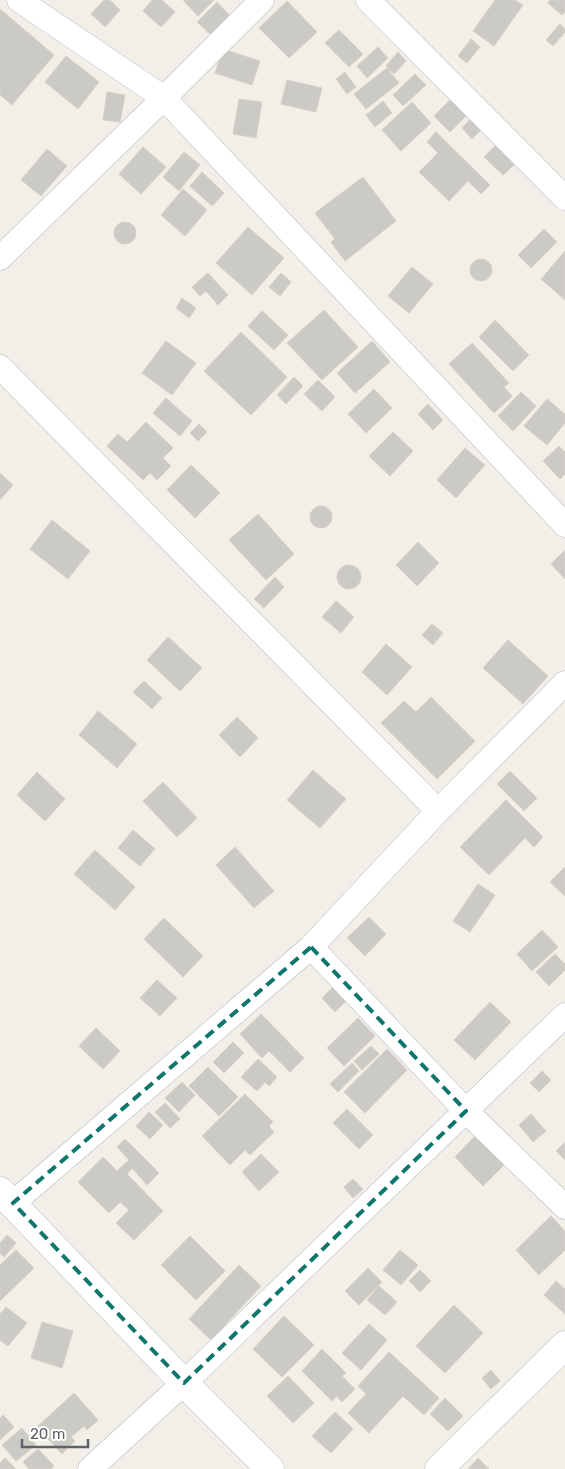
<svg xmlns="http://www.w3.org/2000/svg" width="565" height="1469" viewBox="0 0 565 1469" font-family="Rubik,sans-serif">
<rect width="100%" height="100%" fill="#f1efe8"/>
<path fill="#cccac5" stroke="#d6d1c6" d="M104,0H110L120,10L105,27L91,14Z
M152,0H162L175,12L161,27L143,11Z
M183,0H214L198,16Z
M495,0H515L523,5L494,46L473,31Z
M550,0H565V12L562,15L548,3Z
M287,1L317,32L289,58L259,28Z
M217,2L229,15L210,34L197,22Z
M0,9L54,55L12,105L0,95Z
M560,24L565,29V32L553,46L546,40Z
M339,30L363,54L349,67L325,43Z
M471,39L480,47L467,63L458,56Z
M378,47L388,58L367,78L357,66Z
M223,49L260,61L252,85L215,73Z
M398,52L406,61L394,74L386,66Z
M66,56L99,82L78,109L45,82Z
M387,68L399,83L366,109L354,94Z
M345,72L356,87L347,94L336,79Z
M415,74L426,85L403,106L393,95Z
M287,80L322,88L316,112L281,104Z
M107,92L125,95L120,122L103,120Z
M452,98L468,114L450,132L434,116Z
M239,99L262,102L256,138L233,134Z
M383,101L392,113L375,127L366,115Z
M412,102L431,123L401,151L382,130Z
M473,116L485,126L472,139L462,128Z
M436,132L490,185L481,194L468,181L449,201L419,172L438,153L427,142Z
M495,146L514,165L503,175L484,157Z
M143,147L166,167L141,194L119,174Z
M47,149L67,166L41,196L21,180Z
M184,152L200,165L179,191L163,177Z
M202,172L224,193L212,206L190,186Z
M363,177L396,221L345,261L331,242L335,239L315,213Z
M183,189L207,210L185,236L161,215Z
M114 233a11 11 0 1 1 22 0a11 11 0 1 1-22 0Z
M248,227L284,258L252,295L216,263Z
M544,229L557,242L531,268L518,255Z
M565,251V300L541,279Z
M470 270a11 11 0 1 1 22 0a11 11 0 1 1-22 0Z
M412,267L433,284L409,313L388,296Z
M208,273L228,295L218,305L206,291L200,296L192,287Z
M281,273L291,282L280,296L269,287Z
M182,298L196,308L189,318L176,308Z
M324,310L358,347L322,380L287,343Z
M262,311L288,335L274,350L248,326Z
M495,320L529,355L513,371L479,337Z
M241,332L287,377L251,415L204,371Z
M166,341L196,363L172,395L142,373Z
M372,341L390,362L355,393L337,373Z
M472,343L509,383L504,387L512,396L494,413L449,364Z
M294,377L303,386L286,404L277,395Z
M318,380L335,397L322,411L304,394Z
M374,389L392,408L366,433L348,414Z
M521,392L536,406L513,431L498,416Z
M166,398L192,421L180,436L153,413Z
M547,399L565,414V423L547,445L524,426Z
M428,404L443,420L433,430L418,414Z
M146,422L173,448L163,458L171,466L157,480L150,473L143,480L107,446L118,434L127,442Z
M199,424L207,432L198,441L190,433Z
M393,432L413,451L390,476L369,456Z
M559,446L565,452V474L560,479L543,461Z
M465,448L485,465L456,498L437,480Z
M191,465L220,493L195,518L167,490Z
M0,473L13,485L0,500Z
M310 517a11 11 0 1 1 22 0a11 11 0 1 1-22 0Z
M258,514L294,554L266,580L229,540Z
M52,520L90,551L68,579L30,549Z
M418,542L439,563L417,586L396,565Z
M565,550V579L551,564Z
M337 577a12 12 0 1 1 24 0a12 12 0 1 1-24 0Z
M275,577L284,587L264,608L254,599Z
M336,601L354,617L341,633L322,617Z
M432,624L443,633L433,645L422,635Z
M168,637L202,668L180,691L147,660Z
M508,640L548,676L523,704L483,668Z
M386,644L412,667L387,695L362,672Z
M144,681L162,698L152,709L133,692Z
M431,697L475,741L437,779L381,723L404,701L416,712Z
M98,711L137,744L117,768L79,735Z
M237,717L258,738L240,757L219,735Z
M313,770L346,799L320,828L287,800Z
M510,771L537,798L524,811L497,784Z
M37,772L65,799L45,821L17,795Z
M163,782L197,818L177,837L143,801Z
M506,800L543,837L534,847L525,838L489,875L460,847Z
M133,830L155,849L140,866L118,848Z
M235,847L274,891L254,908L216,865Z
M95,850L135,887L115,910L74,874Z
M565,867V896L550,882Z
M478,884L495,895L470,932L453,921Z
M369,917L386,934L365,956L347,938Z
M164,918L203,956L183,977L144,939Z
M542,930L558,947L532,971L517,954Z
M555,954L565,964V970L549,986L536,972Z
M157,980L177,998L160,1016L140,998Z
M336,984L349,998L335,1012L322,998Z
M490,1002L511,1022L475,1060L454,1040Z
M261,1014L304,1058L290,1072L269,1051L262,1058L240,1034Z
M358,1018L375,1036L344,1066L327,1048Z
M96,1028L120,1051L103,1069L79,1046Z
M233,1042L244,1053L224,1073L213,1062Z
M371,1046L379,1054L362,1070L354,1061Z
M387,1049L407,1070L365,1113L344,1092Z
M258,1059L277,1077L269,1086L265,1082L257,1091L241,1077Z
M352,1063L359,1071L338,1092L330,1084Z
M208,1067L238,1097L219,1116L189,1086Z
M542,1071L551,1080L539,1092L530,1083Z
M182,1082L195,1095L179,1112L165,1098Z
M245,1094L273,1122L269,1126L274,1132L250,1155L245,1150L230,1165L202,1136Z
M165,1103L180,1119L170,1128L155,1112Z
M347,1109L373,1135L359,1149L333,1123Z
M149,1112L163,1125L150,1139L136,1126Z
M531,1114L546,1131L533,1142L519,1125Z
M476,1135L505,1164L483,1186L455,1157Z
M125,1139L159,1173L147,1185L132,1168L127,1174L163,1211L134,1240L116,1223L129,1210L120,1202L109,1213L78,1182L103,1157L117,1171L129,1160L117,1147Z
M565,1142V1160L556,1151Z
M261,1154L279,1172L259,1191L242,1172Z
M353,1179L363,1189L353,1198L344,1187Z
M551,1216L565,1231V1250L539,1275L516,1250Z
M7,1235L16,1243L4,1257L0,1253V1243Z
M190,1236L225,1271L196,1300L161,1265Z
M16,1250L34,1268L0,1301V1265Z
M400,1250L418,1265L401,1285L383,1270Z
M239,1265L261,1286L211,1340L189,1319Z
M368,1268L382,1282L359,1305L345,1291Z
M420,1270L431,1281L420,1292L409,1281Z
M556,1281L565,1289V1314L544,1295Z
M379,1286L397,1302L385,1315L367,1300Z
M454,1305L483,1333L445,1373L416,1346Z
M6,1307L27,1323L8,1346L0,1340V1314Z
M284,1316L314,1345L282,1377L253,1349Z
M42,1322L73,1331L62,1368L31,1358Z
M369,1324L387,1340L361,1370L342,1353Z
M322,1349L346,1373L342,1376L355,1389L342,1402L337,1396L332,1401L302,1371Z
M389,1352L439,1398L424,1415L403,1396L369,1433L348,1413L366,1394L358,1386Z
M491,1370L500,1381L491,1389L482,1378Z
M288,1376L314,1403L293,1423L267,1396Z
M74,1393L98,1420L87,1430L84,1426L71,1437L75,1441L62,1454L37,1427Z
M445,1398L463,1416L448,1431L430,1414Z
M335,1412L353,1429L331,1453L312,1436Z
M3,1415L14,1427L0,1440V1418Z
M22,1428L36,1445L16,1461L2,1445Z
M38,1449L54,1466L51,1469H29L23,1462Z
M5,1458L16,1469H0V1463Z
M478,1458L489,1469H468Z"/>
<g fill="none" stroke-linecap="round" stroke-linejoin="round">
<defs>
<path id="minor" d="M19,0L164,98L565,525
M368,0L565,198
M0,258L164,98L262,0
M0,367L438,811
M311,947L466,1111L565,1207
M13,1203L311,947L438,811L565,683
M90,1469L184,1383L565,1015"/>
<path id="tertiary" d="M439,1469L565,1345"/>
<path id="secondary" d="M0,1191L184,1383L270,1469"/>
</defs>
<use href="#minor" stroke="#b5b8bc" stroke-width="25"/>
<use href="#tertiary" stroke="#b5b8bc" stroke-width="29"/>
<use href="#secondary" stroke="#b6babf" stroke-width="29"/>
<use href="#minor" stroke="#fff" stroke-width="24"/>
<use href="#tertiary" stroke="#fff" stroke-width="28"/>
<use href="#secondary" stroke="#fff" stroke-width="28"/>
</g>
<path fill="none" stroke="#0f766e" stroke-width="4" stroke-dasharray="10 6" stroke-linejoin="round" d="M311,947L466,1111L184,1383L13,1203Z"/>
<path d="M22 1439v8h66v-8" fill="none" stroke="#5f6368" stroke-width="2.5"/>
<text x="30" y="1439" font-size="15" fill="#5f6368" stroke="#ffffff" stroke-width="4" paint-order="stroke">20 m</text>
</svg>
